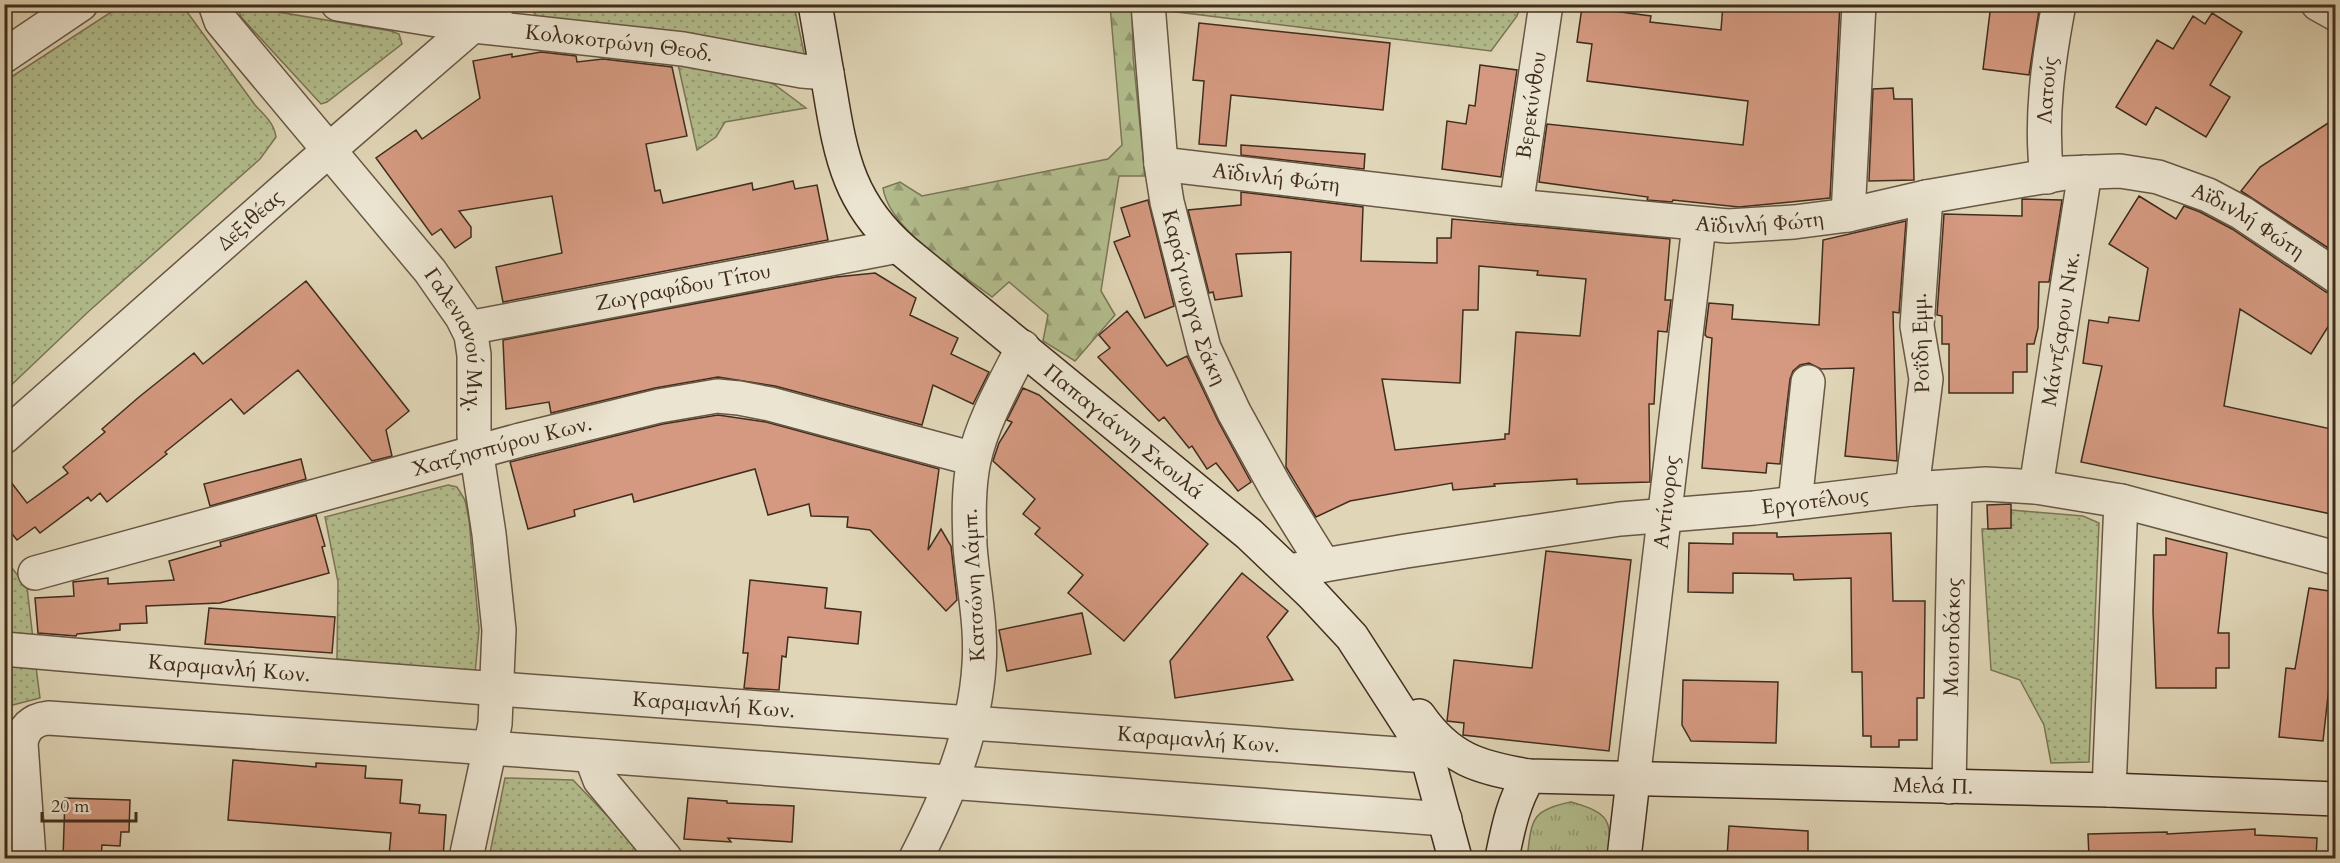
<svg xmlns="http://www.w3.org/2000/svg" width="2340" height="863" viewBox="0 0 2340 863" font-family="Cardo,serif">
<defs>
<pattern id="grass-dots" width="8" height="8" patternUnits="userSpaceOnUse" patternTransform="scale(1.5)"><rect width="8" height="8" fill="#b3be8e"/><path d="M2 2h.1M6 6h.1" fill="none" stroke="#939b73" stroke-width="1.8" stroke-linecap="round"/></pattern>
<pattern id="forest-firs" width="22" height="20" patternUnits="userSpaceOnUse" patternTransform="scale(1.5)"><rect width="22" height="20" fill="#b3be8e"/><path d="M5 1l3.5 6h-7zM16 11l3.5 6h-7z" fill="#939b73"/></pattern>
<pattern id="park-tufts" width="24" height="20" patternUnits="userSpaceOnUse" patternTransform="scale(1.5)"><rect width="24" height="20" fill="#b3be8e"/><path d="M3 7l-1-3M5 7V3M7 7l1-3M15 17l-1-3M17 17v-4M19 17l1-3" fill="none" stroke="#939b73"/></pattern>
</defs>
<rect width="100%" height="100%" fill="#e0d6b7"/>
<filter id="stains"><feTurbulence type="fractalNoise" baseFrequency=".00333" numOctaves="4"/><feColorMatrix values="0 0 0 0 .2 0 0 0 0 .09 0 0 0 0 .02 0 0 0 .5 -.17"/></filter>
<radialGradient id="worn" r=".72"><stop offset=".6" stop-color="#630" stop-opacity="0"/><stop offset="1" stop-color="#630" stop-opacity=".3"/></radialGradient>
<path fill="url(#grass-dots)" stroke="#7a7656" stroke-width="1.5" d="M540,4L794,5L804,53L801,56L539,18L534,13Z
M122,5H182L255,105C265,116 274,123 276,137L260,159L88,312L5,391V81Z
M237,5L391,31L399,34L402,44L327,102L321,104L241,17Z
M1169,5V4L1521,5L1517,16L1491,51L1169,11Z
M678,64L753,73L775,85L806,108L725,122L716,137L697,150Z
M448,485L457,487L465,500L469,520L479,629L475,674L337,659L338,582L325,517Z
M2011,510L2083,516L2099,523L2089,762L2051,763L2044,725L2020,680L1991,670L1982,529L2011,528Z
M4,558L27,587L33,639L5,636Z
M4,665L36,667L40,698L5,707Z
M505,778L573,780L639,849L627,858H489Z"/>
<path fill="url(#forest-firs)" stroke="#7a7656" stroke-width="1.5" d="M1110,5H1132L1133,56L1145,176H1119L1101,291L1115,315L1075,361L1043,341L1048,315L1009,282L992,297C959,272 889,230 883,188L900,182L922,196L1108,159L1122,145Z"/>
<path fill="url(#park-tufts)" stroke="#7a7656" stroke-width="1.5" d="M1571,802C1610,813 1612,820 1608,858H1527C1532,820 1530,810 1571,802Z"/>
<path fill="#d49980" stroke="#402d1d" stroke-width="1.5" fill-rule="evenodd" d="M1723,4H1840L1830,198L1739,207L1673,200L1672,202L1647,200L1648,197L1539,182L1547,124L1743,145L1748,101L1587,81L1592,44L1577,42L1582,7L1651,16L1650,22L1721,30Z
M1991,4H2040L2029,75L1983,69Z
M2212,13L2242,32L2210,85L2230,97L2206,137L2156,107L2146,125L2116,107L2157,40L2173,49L2193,16L2205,24Z
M1199,23L1390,43L1383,110L1231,95L1226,146L1199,144L1204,81L1193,80Z
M541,52L576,56L577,62L603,59L672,67L687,136L646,144L655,191L660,190L663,203L752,183L753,190L793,181L795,189L817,185L828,240L503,302L496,267L562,253L552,196L459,211L471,227V237L455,248L441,229L432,235L376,158L416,130L422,139L480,98L473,61L512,54V57Z
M1480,65L1517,70L1501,177L1442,169L1447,121L1466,124L1469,105L1475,106Z
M1893,88L1894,99H1912L1914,180L1869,181L1873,89Z
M2336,118V253L2241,191L2260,167Z
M1241,145L1365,154L1364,169L1241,155Z
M1241,192L1363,207L1361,261L1437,263V238H1451L1452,219L1670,239L1665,300H1671L1667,332L1658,331L1654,404H1649L1650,482L1577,484V479L1494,484L1495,486L1453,490L1452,483L1350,501L1316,517L1286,467L1291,252L1236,254L1242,296L1215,300L1213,292L1209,293L1188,210L1241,205ZM1479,266L1538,271L1537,275L1586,279L1580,336L1516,332L1509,434H1505V439L1395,450L1382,379L1460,383L1463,310H1478Z
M2139,196L2176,219L2184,206L2200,212L2232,229L2326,292L2336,295V314L2311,354L2240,309L2224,406L2336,430V515L2081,462L2102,366L2083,363L2089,320L2108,323L2109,317L2139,321L2148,268L2109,244Z
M2022,199L2062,200L2049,282H2039L2038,328L2034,344H2027V372H2013V393H1949V344H1942V316L1937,315L1944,214L2022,216Z
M1148,200L1174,306L1145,318L1114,242L1130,236L1121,208Z
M1906,221L1899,313L1893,312L1897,461L1845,456L1854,368L1821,369L1809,363L1800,365L1793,371L1790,379L1780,464L1767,463L1766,473L1702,468L1712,338L1707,337L1705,335L1709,303L1733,305L1732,319L1819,325L1823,240Z
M875,273L916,298L910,315L958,338L951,354L989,372L973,404L933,385L922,425L775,386L718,377L655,388L551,413L549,402L506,409L503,340L836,277Z
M306,281L409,411L386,430L392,456L372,461L298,370L244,414L231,399L165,452L167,454L107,502L100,493L91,501L88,497L40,533L35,527L17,540L4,524V473L27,503L68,473L63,467L105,432L102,429L139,397L194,353L203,364Z
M1127,311L1167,366L1187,356L1218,421L1251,482L1238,491L1216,463L1207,469L1192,446L1189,448L1164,417L1159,421L1098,357L1110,348L1099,335Z
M1023,388L1039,395L1208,544L1124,641L1068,593L1083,575L1035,534L1040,528L1023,514L1035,499L993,461L999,443L1012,422L1007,420Z
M718,415L766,422L939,469L928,550L941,529L951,546L957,600L946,611L870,530L847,527L848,517L811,516L809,504L768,515L755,469L634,502L632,494L574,510L575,516L528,529L510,462L663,424Z
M301,459L306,479L210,506L204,484Z
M2011,504V528L1988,529L1987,505Z
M316,515L325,546L322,547L329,573L220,603L146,606L147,623L120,624V630L77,634L76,636L38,633L35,598L74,596L73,582L108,578V584L174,580L169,561L221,546L220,542Z
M1733,533H1777V537L1891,533L1893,601H1925L1924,698H1917V740H1899V747H1871V736H1863L1862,672H1852L1851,578L1794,580L1793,574L1733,573V593L1688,592L1689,543L1733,544Z
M2166,538L2227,553L2218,633H2229V668H2216V688H2156L2153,611L2154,555H2166Z
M1546,551L1631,560L1609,751L1463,735L1464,723L1447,721L1454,660L1532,668Z
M1242,573L1288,611L1267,637L1293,680L1175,698L1170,661Z
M750,580L827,588L825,608L861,612L858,644L788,637L786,657L782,656L779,690L744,688L748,653H743Z
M2309,588L2336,592V669H2331L2323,741L2279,737L2286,668L2295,669Z
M209,608L335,617L332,653L205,644Z
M1082,613L1091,654L1007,671L999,630Z
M1683,680L1778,682L1776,743L1691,741L1682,725Z
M233,760L316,767V763L366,766L365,778L402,780L400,803L420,805L419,813L446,815L443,858L389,855L391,833L228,820Z
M65,798L130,800L129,832H121L120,846L102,845L101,858H63Z
M688,798L727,801V803L794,806L792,842L728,838L731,842L684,839Z
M1729,826L1808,831V858H1727Z
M2255,829V835L2317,838L2316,858H2089L2088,834L2167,832V834Z"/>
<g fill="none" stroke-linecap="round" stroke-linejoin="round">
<defs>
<g id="street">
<path id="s1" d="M215,4L221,21L430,271L462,317L471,335L474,355V436L489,534L499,630L495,724L466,858"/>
<path id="s2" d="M338,4L474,26L683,49L802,71L827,73"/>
<path id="s3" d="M1148,4L1161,164L1167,202L1204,348L1234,412L1276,488L1324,565"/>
<path d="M2318,4L2336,14"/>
<path d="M4,56L81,4"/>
<path id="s4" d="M1161,164L1516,206L1728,226L1794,222L1848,215L1926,197L2065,173L2120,171L2158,177L2208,195L2242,213L2336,276"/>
<path id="s5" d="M2047,177C2040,119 2048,61 2059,4"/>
<path id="s6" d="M1516,206L1546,4"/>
<path d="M1848,215L1859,4"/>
<path id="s7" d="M468,328L898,246"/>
<path id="s8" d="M4,437L329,150L498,4"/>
<path id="s9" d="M2036,487L2085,172"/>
<path d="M1912,489L1926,379L1917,326L1926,197"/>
<path d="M1795,503L1808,382"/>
<path id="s10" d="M1289,571L1406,551L1620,519L1754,508L1912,489L1986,484L2036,487L2121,501L2336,558"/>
<path id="s11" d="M35,573L520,440L659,406L717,396L739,398L770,404L974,459"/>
<path id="s12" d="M4,649C478,691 952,720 1425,756"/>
<path d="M596,756L595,767L600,780L665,858"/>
<path id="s13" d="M1633,780L1699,225"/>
<path id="s14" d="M1949,787L1955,487"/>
<path d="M2109,790L2121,501"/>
<path d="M29,858L21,743C24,727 33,720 48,718L491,748L1445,819"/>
<path d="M916,858C947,798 975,733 979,665C982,625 973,586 970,546C969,518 968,488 974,460C983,420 1005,383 1023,347"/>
</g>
<g id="secondary">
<path id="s15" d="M815,4C820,33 825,62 830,91C841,159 850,205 905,252L1249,534L1312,594L1352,637L1410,727L1430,766L1455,858"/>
<path id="s16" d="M1419,716C1449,759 1479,768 1529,776L2109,790L2336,799"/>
<path d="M1502,858C1508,829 1513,802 1529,776"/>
<path d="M1624,858L1633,780"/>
</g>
</defs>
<use href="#street" stroke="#685744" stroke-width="36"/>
<use href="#secondary" stroke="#402d1d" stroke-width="36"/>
<use href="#street" stroke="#ebe4d0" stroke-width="33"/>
<use href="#secondary" stroke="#ebe4d0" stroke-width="33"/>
</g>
<g text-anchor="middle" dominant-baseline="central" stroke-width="4.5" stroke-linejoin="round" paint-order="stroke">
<g font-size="21" fill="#402d1d" stroke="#ebe4d0">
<text stroke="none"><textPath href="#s2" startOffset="284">Κολοκοτρώνη Θεοδ.</textPath></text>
<text stroke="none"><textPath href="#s5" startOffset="87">Λατούς</textPath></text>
<text stroke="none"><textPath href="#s6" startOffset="102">Βερεκύνθου</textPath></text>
<text stroke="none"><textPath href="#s4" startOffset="116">Αϊδινλή Φώτη</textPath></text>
<text stroke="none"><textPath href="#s8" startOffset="328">Δεξιθέας</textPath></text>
<text stroke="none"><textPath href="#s4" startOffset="602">Αϊδινλή Φώτη</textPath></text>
<text stroke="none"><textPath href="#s4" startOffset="1106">Αϊδινλή Φώτη</textPath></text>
<text stroke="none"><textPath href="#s7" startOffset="219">Ζωγραφίδου Τίτου</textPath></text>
<text stroke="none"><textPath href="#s3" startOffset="298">Καράγιωργα Σάκη</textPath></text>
<text stroke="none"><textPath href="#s9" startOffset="160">Μάντζαρου Νικ.</textPath></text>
<text stroke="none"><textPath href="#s1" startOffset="420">Γαλενιανού Μιχ.</textPath></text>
<text transform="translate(1921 343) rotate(-92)">Ροΐδη Εμμ.</text>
<text stroke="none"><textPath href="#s15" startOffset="554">Παπαγιάννη Σκουλά</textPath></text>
<text stroke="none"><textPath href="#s11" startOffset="484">Χατζησπύρου Κων.</textPath></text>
<text stroke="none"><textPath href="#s10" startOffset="531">Εργοτέλους</textPath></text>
<text stroke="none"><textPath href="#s13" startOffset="280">Αντίνορος</textPath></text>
<text transform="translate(974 585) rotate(-93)">Κατσώνη Λάμπ.</text>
<text stroke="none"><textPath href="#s14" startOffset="150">Μωισιδάκος</textPath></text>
<text stroke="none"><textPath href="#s12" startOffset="226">Καραμανλή Κων.</textPath></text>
<text stroke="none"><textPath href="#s12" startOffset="712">Καραμανλή Κων.</textPath></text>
<text stroke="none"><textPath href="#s12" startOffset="1198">Καραμανλή Κων.</textPath></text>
<text stroke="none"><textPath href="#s16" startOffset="534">Μελά Π.</textPath></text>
</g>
</g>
<rect width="2340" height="863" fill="none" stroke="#e0d6b7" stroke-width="24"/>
<rect x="6" y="6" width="2328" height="851" fill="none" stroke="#402d1d" stroke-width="3"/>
<rect x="12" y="12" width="2316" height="839" fill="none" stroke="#402d1d" stroke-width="1.5"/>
<path d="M42 812v9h94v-9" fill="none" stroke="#402d1d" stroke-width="3"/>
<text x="51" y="812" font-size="18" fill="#402d1d" stroke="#ebe4d0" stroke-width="4.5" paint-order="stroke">20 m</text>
<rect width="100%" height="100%" filter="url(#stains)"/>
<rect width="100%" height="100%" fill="url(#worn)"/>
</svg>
